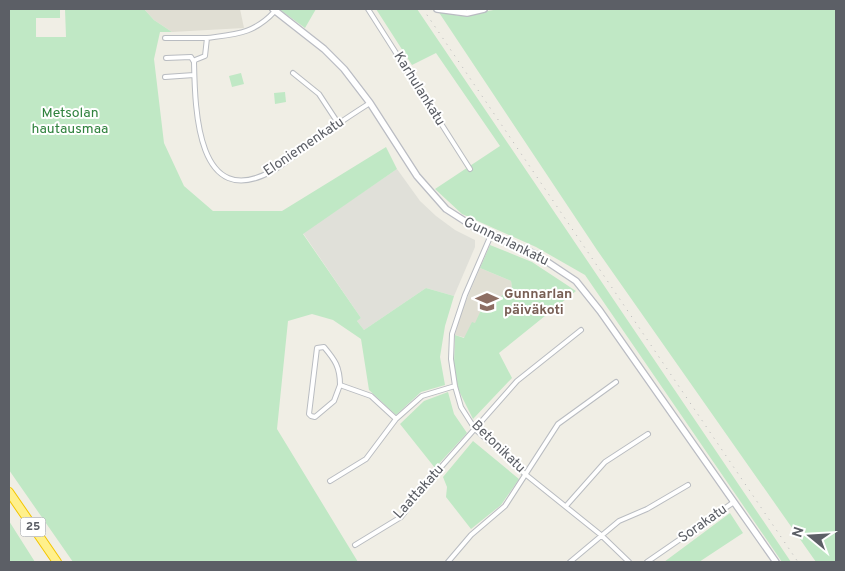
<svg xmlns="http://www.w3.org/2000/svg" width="845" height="571" viewBox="0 0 845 571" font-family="Overpass,sans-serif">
<rect width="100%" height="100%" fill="#f0eee5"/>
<path fill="#e0e0d9" d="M397,169L420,201L436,216L455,230L475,240V247L454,296L426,288L364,330L357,321L361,318L303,233Z"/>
<path fill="#e0ded3" d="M144,9H240L244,28L172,32L154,20Z
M480,268L511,281L513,295L470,339L455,335L460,315Z"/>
<path fill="#c0e8c5" d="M9,9H60V18H36V37H66L65,9H144L154,20L172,32H160L154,59L164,143L184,186L213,211H282L386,147L397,169L303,234L361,318L357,321L364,330L426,288L454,296L445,326L440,357L445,385L421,392L396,415L369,390L361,339L333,320L312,314L288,321L277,429L358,562H73L9,470Z
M279,9H316L305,28Z
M376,9H417L791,562H782L585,275L536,247L462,214L435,189L500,146L436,53L412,65Z
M499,9H836V562H816L597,250L438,11L460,16Z
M241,73L244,84L232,87L229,76Z
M285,92L286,102L275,104L274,93Z
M490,245L532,262L576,291L499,353L512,378L473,419L458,389L454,364L455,335L464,338L472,322L475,323L482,308L484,309L489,296L500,300L502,295L509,298L513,295L511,281L480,268Z
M448,392L454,414L467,433L435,468L400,424L424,401Z
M473,441L519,479L501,505L471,529L446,497L447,487L443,477Z
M730,513L743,533L699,562H664Z
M9,521L35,562H9Z"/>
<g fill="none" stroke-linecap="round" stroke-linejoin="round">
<defs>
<path id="street" d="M368,9L470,169
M275,11C254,34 236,34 207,38L205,56L195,60L194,62C195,110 197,212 272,171C285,164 297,153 309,144C329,130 349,116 370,103
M165,38H207
M166,58L191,57L194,62
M293,73L319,94L338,123
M165,77L194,75
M491,235L465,295L452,334L451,359L455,386L461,407L475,429L525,474L601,535L629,562
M340,385C340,367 335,360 324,347L317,348L309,414L311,416L315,417L334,401L340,385L371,396L396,419
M330,481L366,459L396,419L422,396L455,386
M566,506L605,462L648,434
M355,545L401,517L434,475L517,381L581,330
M448,562L471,535L505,506L558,424L616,382
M570,562L619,521L647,509L688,485
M647,562L734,502"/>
<path id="secondary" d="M273,9L324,49L344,69L370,103L417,176L446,209L474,227L537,255L576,281L600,311L776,562
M437,9L467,13L484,9"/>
<path id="highway" d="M9,492L57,562"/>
</defs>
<use href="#street" stroke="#b9bcc1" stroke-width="6"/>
<use href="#secondary" stroke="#babcc3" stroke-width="8"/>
<use href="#highway" stroke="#f4c600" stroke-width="10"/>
<use href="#street" stroke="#fff" stroke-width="4"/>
<use href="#secondary" stroke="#fff" stroke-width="5.5"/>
<use href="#highway" stroke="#fff08c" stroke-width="8"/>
<path stroke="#b6b6b7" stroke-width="1" stroke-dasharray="1 6" stroke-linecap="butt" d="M423,9L798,562"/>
</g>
<defs>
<symbol id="school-bare" viewBox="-9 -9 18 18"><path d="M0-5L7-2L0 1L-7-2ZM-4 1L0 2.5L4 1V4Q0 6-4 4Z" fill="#8d6e63" stroke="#fff" stroke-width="2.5" paint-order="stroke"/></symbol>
</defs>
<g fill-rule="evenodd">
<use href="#school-bare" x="471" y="286" width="32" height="32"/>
</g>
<g text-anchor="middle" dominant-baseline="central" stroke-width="4" stroke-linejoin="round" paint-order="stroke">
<rect fill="#fff" stroke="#8d8f94" stroke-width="1" x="20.5" y="517.5" width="25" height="19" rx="4"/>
<g font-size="12" font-weight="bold" fill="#5c5f66">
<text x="33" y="527">25</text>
</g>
<g font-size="14" fill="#5c5f66" stroke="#fff">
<text transform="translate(419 89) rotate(58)">Karhulankatu</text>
<text transform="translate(304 147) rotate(-34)">Eloniemenkatu</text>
<text transform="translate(506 242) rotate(26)">Gunnarlankatu</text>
<text transform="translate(498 447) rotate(44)">Betonikatu</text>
<text transform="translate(419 492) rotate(-48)">Laattakatu</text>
<text transform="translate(703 524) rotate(-35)">Sorakatu</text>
</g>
<g font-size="14" fill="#30823e" stroke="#fff">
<text x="70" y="113">Metsolan<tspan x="70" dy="16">hautausmaa</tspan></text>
</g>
<g font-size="14" font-weight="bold" fill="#785e54" stroke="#fff" text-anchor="start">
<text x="504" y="294">Gunnarlan<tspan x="504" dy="16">päiväkoti</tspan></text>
</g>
</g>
<rect width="845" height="571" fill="none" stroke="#5c5f66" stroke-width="20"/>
<g transform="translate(810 536) rotate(288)" stroke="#ffffff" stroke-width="4" paint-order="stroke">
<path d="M0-4L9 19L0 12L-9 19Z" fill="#5c5f66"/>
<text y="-8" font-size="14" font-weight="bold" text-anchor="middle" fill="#5c5f66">N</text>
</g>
</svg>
